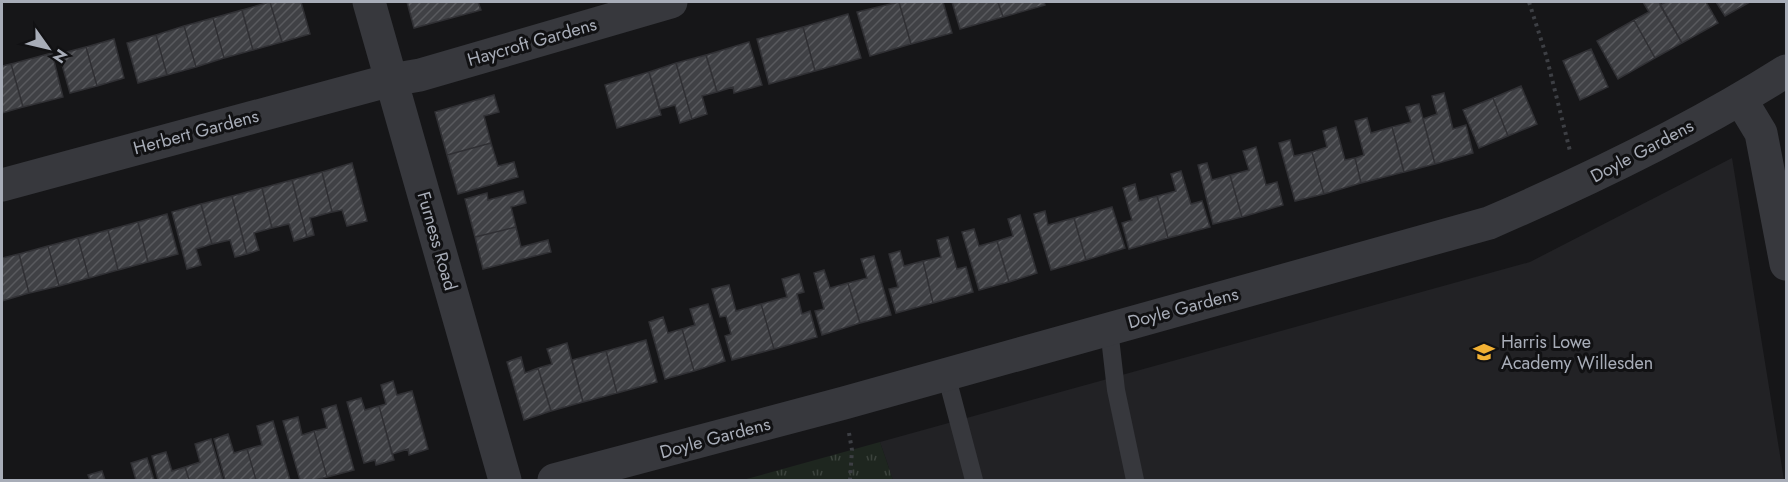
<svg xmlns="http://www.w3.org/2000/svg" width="1788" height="482" viewBox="0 0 1788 482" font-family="Jost,sans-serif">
<defs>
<pattern id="grass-tufts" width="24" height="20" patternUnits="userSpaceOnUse" patternTransform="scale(1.5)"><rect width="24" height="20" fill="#1e261f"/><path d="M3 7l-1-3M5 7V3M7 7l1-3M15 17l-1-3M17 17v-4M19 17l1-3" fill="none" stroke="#3c433d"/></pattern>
<pattern id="building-hatch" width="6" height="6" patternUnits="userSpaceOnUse" patternTransform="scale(1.5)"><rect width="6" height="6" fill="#404145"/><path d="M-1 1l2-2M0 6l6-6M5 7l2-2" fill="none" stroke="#595a5e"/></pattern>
</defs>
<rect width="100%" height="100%" fill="#161618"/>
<path fill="#222225" d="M1732,158L1784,480H893L880,442L1530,262Z"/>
<path fill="url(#grass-tufts)" d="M880,442L893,480H743Z"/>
<path fill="url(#building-hatch)" stroke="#303034" stroke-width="1.5" d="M270,2H301L310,34L282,42Z
M270,2L282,42L253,50L242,10Z
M407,2H478L481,10L414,28Z
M899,2H943L952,33L911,44Z
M899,2L911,44L870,56L857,12Z
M952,2H998L1003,17L960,29Z
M998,2H1044L1045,5L1003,17Z
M1643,2H1659L1682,43L1655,58L1634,20L1649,12Z
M1666,2H1706L1718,23L1682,43L1660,5Z
M1716,2H1750L1725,16Z
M242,10L253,50L224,58L213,18Z
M848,14L861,58L815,71L803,27Z
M213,18L224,58L196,67L184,26Z
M1634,20L1655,58L1618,79L1597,41Z
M184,26L196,67L167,75L156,35Z
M803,27L815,71L769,84L757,39Z
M156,35L167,75L138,83L127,43Z
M114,39L124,78L97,86L86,47Z
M749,42L762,85L734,93L733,87L717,92L706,55Z
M86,47L97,86L70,93L59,54Z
M1591,49L1608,87L1580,100L1563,61Z
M52,53L63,97L23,107L11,64Z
M706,55L717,92L702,96L707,114L692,119L676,63Z
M676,63L692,119L680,123L675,105L660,109L649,72Z
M11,64L23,107L2,113V66Z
M649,72L661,115L617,128L605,85Z
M1521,86L1537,124L1508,136L1493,98Z
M1444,93L1453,129L1466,125L1473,153L1435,164L1423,119L1437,114L1432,96Z
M494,95L499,112L484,116L491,143L447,155L435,112Z
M1493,98L1508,136L1479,148L1463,110Z
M1419,104L1435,164L1404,172L1392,127L1411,122L1406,107Z
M1367,118L1371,133L1392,127L1404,172L1361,183L1355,158L1364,155L1355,121Z
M1336,127L1345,160L1355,158L1361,183L1324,194L1312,152L1327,147L1323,131Z
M1290,140L1294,156L1312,152L1324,194L1295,201L1279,143Z
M491,143L498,166L514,162L518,177L458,194L447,155Z
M1256,147L1266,185L1277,182L1283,205L1242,217L1230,175L1249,170L1243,151Z
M352,163L367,221L347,226L342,210L332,212L322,172Z
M1207,163L1212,180L1230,175L1242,217L1213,224L1198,165Z
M1181,171L1191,204L1202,201L1210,227L1168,238L1157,196L1176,191L1171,174Z
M322,172L332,212L310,218L314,235L307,237L292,180Z
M292,180L307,237L294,241L289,224L272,228L262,188Z
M1135,184L1139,201L1157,196L1168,238L1129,249L1122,223L1132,220L1123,188Z
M262,188L272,228L254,233L259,250L247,254L232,196Z
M523,191L526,203L511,207L516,227L475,237L465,199L487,193L488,200Z
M232,196L247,254L235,257L230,240L212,244L201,204Z
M201,204L212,244L196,249L201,265L187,269L172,212Z
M1112,207L1125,248L1086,260L1074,218Z
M1045,211L1048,225L1074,218L1086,260L1051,270L1034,214Z
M167,214L178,254L148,262L138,222Z
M1020,215L1037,273L1009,282L997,241L1013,236L1008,219Z
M138,222L148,262L118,270L108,230Z
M516,227L521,247L548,240L551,252L483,269L475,237Z
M974,229L979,246L997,241L1009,282L979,290L962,232Z
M108,230L118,270L89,278L78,238Z
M948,237L957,269L966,267L973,292L933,303L923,261L941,257L937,240Z
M78,238L89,278L59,286L48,246Z
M48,246L59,286L29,293L19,254Z
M900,251L904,266L923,261L933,303L896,313L889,289L898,287L889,254Z
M19,254L29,293L2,301V258Z
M874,256L891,315L860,323L848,283L867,278L861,259Z
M824,270L830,288L848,283L860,323L822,335L815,311L824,309L814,273Z
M799,274L804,292L797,294L802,314L810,311L817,337L774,349L761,304L787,297L782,279Z
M729,285L736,311L761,304L774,349L732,360L725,336L731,334L726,316L720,317L712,289Z
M708,304L725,361L694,371L682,329L695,325L690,309Z
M663,317L668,333L682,329L694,371L665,379L649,322Z
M646,340L657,382L617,393L606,351Z
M567,343L583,402L551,411L538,368L552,364L547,349Z
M606,351L617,393L583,402L572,360Z
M521,357L525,373L538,368L551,411L524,420L507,362Z
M393,381L397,395L412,391L428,449L409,455L408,449L392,454L379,406L386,404L381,385Z
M361,398L365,410L379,406L394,460L376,465L375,460L364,463L347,402Z
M336,405L354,470L327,477L314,431L327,428L322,409Z
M298,417L302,435L314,431L327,477L315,480H300L283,421Z
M273,421L290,480H256L247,449L262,445L257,426Z
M228,434L234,453L247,449L256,480H225L214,439Z
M211,439L223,480H189L185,467L200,462L195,444Z
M166,452L172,471L185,467L189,480H158L152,456Z
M147,458L154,480H136L131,463Z
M102,471L105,480H90L88,475Z"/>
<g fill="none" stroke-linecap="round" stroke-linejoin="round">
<path stroke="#3d3f44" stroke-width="4" stroke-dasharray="3 4.5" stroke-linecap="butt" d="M1529,2L1546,55L1570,151
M849,433L852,450L850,480"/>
<path stroke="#37383d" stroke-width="18" d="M1109,329L1116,390L1135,480
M946,374L974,480"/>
<path stroke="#37383d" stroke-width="33" d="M369,2L505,480
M1741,100L1761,133L1786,264
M2,185L391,80L420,75L671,2
M554,480L844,403L1489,223C1591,179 1693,130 1786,71"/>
</g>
<defs>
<symbol id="school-bare" viewBox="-9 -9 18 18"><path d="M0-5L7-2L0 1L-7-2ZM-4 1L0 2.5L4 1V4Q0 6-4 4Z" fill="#f2b134" stroke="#111113" stroke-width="2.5" paint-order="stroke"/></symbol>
</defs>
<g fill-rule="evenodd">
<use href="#school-bare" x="1469" y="337" width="30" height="30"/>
</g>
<g text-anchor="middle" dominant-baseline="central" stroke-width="6" stroke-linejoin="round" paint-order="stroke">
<g font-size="18" fill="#a8adb8" stroke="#111113">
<text transform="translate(532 42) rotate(-16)">Haycroft Gardens</text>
<text transform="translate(196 132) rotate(-15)">Herbert Gardens</text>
<text transform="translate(1642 151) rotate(-28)">Doyle Gardens</text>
<text transform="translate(437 241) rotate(74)">Furness Road</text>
<text transform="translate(1183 308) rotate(-15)">Doyle Gardens</text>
<text transform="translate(715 438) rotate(-15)">Doyle Gardens</text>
</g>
<g font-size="18" fill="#a8adb8" stroke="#111113" text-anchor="start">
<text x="1501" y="342">Harris Lowe<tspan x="1501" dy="21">Academy Willesden</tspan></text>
</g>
</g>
<rect width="1788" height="482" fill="none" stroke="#a8adb8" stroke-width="6"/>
<g transform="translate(48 48) rotate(124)" stroke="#111113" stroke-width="4.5" paint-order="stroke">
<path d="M0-4.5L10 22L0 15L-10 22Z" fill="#a8adb8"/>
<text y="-9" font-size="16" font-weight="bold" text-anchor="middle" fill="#a8adb8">N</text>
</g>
</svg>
